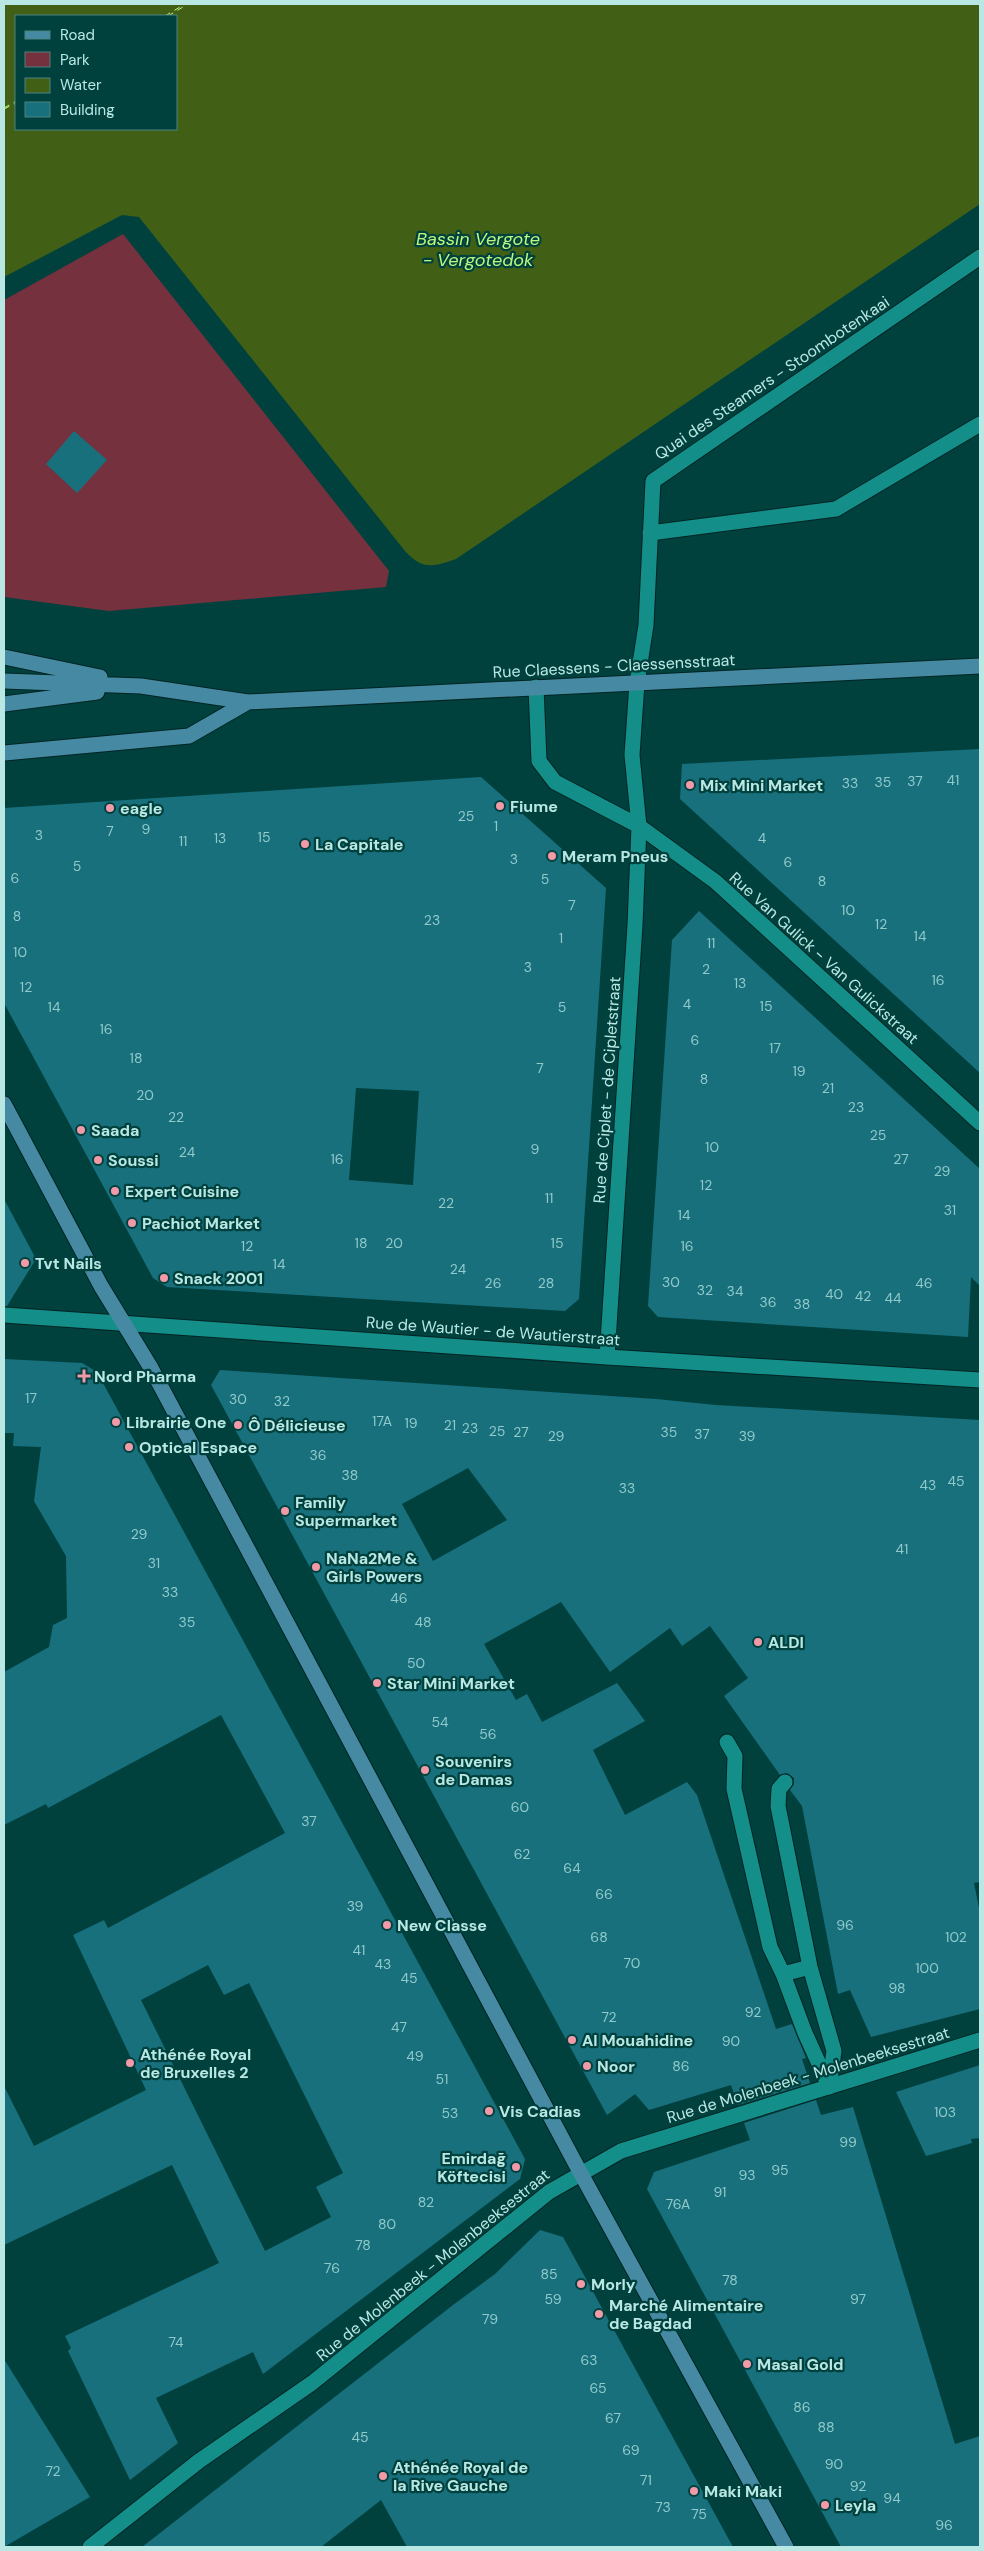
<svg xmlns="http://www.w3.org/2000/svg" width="984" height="2551" viewBox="0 0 984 2551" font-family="'DM Sans',sans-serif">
<rect width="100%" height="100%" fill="#00413e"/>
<path fill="#76313f" d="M123,234L389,571L386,587L109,611L4,597V300Z"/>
<path fill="#416016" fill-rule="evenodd" d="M5,4H980V204L456,559C433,567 422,570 405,551L139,217L122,215L4,277ZM176,16V129H16V16Z"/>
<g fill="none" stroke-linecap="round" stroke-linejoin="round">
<path stroke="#bdf77d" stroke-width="1" stroke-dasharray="6 5" stroke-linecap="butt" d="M165,16L185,4
M168,16L188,4
M4,108L16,101
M4,109L16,103"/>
</g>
<path fill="#18707d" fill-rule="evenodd" d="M74,431L107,460L77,493L46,464Z
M980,749V1073L680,799L682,764Z
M481,777L606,888L579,1299L565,1311L167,1287L153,1278L4,1003V808ZM356,1088L419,1091L413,1185L349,1180Z
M699,911L980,1169V1286L971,1277L968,1337L658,1317L648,1306L672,940Z
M4,1199L36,1259L7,1306H4Z
M4,1359L82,1363L97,1372L525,2159L520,2179L263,2374L253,2352L156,2398L178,2443L130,2480L68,2351L71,2348L65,2336L219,2263L172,2165L4,2245V2086L34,2146L146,2090L73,1935L104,1920L108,1928L285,1833L221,1715L48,1808L46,1804L4,1825V1672L49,1647L53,1625L67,1618L66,1556L34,1501L41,1447L13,1446L14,1433H4ZM208,1965L224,1995L249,1983L343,2173L316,2187L331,2217L265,2251L141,2000Z
M220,1370L656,1399L716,1405L980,1420V1882L974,1883L980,1913V2009L871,2037L850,1990L838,1994L802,1806L790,1790L794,1784V1778L787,1773L780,1775L724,1696L748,1678L710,1626L682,1646L670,1628L610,1672L561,1602L484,1644L516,1700L527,1694L542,1722L617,1683L645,1721L593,1750L625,1815L687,1782L697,1795L776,2029L792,2024L806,2058L802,2059L810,2083L738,2105L731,2085L649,2110L635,2094L607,2115L211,1385ZM468,1468L507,1520L433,1561L402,1504Z
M980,2065V2138L971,2139L972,2143L926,2156L896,2092Z
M816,2100L821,2115L853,2107L955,2444L980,2436V2547H841L647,2189L654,2172L750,2140L744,2123Z
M540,2230L563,2237L733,2547H407L381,2500L321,2547H142L453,2305L495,2274Z
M4,2359L90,2497L4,2547Z"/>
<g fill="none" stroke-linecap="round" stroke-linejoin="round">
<defs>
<path id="lane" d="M650,533L836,509L980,424
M637,683L646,625L653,481L980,257
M727,1742L735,1756L734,1789L770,1947L783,1974
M785,1782L779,1789L778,1806L810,1967L834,2051L829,2087
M810,1967L783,1974L805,2033L829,2086"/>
<path id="street" d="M536,687L539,761L555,782L639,826L716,882L980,1123
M4,1315L607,1357L980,1380
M607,1357L635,925L639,826L632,755L637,683
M90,2547L199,2461L312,2383L549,2192L621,2151L980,2040"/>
<path id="secondary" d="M4,657L100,677
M4,681L141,686L248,702L980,666
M4,704L97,692
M4,753L189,736L248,702
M4,1104L101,1286L151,1368L580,2172L786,2547"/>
</defs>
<use href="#lane" stroke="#022423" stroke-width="17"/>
<use href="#street" stroke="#022423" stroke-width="17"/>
<use href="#secondary" stroke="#022423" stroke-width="17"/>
<use href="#lane" stroke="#138e88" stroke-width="15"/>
<use href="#street" stroke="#138e88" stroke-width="15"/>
<use href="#secondary" stroke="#458aa2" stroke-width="15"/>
</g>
<g fill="#f39aa8" stroke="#00413e" stroke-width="2">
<circle cx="690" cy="785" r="5"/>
<circle cx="500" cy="806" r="5"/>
<circle cx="110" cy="808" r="5"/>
<circle cx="305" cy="844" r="5"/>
<circle cx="552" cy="856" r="5"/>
<circle cx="81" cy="1130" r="5"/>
<circle cx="98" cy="1160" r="5"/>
<circle cx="115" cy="1191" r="5"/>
<circle cx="132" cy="1223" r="5"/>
<circle cx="25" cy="1263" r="5"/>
<circle cx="164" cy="1278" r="5"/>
<path d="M81.5 1368.5h5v5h5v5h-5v5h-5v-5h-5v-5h5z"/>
<circle cx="116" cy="1422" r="5"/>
<circle cx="238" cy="1425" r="5"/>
<circle cx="129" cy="1447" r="5"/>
<circle cx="285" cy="1511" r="5"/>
<circle cx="316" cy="1567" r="5"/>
<circle cx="758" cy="1642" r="5"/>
<circle cx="377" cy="1683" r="5"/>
<circle cx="425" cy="1770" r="5"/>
<circle cx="387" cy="1925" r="5"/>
<circle cx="572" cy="2040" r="5"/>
<circle cx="130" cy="2063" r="5"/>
<circle cx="587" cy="2066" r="5"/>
<circle cx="489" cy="2111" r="5"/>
<circle cx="516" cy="2167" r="5"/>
<circle cx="581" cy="2284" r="5"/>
<circle cx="599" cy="2314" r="5"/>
<circle cx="747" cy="2364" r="5"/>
<circle cx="383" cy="2476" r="5"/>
<circle cx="694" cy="2491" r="5"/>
<circle cx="825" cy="2505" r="5"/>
</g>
<g text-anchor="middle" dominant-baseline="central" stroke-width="4.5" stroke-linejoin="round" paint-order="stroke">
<g font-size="14" fill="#91caca">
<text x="953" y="780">41</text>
<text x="915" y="781">37</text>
<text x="883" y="782">35</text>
<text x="850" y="783">33</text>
<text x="466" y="816">25</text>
<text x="496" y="826">1</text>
<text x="146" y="829">9</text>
<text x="110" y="831">7</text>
<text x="39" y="835">3</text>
<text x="264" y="837">15</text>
<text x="220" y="838">13</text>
<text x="762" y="838">4</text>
<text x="183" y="841">11</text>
<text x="514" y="859">3</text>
<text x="788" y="862">6</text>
<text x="77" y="866">5</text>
<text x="15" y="878">6</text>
<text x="545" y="879">5</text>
<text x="822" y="881">8</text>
<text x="572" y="905">7</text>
<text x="848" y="910">10</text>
<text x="17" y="916">8</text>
<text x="432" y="920">23</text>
<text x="881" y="924">12</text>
<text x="920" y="936">14</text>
<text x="561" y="938">1</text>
<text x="711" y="943">11</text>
<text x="20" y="952">10</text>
<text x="528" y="967">3</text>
<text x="706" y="969">2</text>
<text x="938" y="980">16</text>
<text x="740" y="983">13</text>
<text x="26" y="987">12</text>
<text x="687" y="1004">4</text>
<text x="766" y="1006">15</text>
<text x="54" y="1007">14</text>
<text x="562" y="1007">5</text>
<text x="106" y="1029">16</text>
<text x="695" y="1040">6</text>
<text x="775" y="1048">17</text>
<text x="136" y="1058">18</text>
<text x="540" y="1068">7</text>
<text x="799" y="1071">19</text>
<text x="704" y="1079">8</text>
<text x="828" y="1088">21</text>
<text x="145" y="1095">20</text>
<text x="856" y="1107">23</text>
<text x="176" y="1117">22</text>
<text x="878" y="1135">25</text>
<text x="712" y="1147">10</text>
<text x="535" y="1149">9</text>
<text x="187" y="1152">24</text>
<text x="337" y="1159">16</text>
<text x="901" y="1159">27</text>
<text x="942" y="1171">29</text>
<text x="706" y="1185">12</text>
<text x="549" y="1198">11</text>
<text x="446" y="1203">22</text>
<text x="950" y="1210">31</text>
<text x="684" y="1215">14</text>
<text x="361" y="1243">18</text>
<text x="394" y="1243">20</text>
<text x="557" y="1243">15</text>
<text x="247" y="1246">12</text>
<text x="687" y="1246">16</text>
<text x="279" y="1264">14</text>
<text x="458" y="1269">24</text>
<text x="671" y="1282">30</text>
<text x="493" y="1283">26</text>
<text x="546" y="1283">28</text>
<text x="924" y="1283">46</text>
<text x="705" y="1290">32</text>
<text x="735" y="1291">34</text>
<text x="834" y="1294">40</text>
<text x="863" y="1296">42</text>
<text x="893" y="1298">44</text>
<text x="768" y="1302">36</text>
<text x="802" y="1304">38</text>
<text x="31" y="1398">17</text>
<text x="238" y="1399">30</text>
<text x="282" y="1401">32</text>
<text x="382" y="1421">17A</text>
<text x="411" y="1423">19</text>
<text x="450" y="1425">21</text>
<text x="470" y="1428">23</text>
<text x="497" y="1431">25</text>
<text x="521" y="1432">27</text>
<text x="669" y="1432">35</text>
<text x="702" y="1434">37</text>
<text x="556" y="1436">29</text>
<text x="747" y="1436">39</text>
<text x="318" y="1455">36</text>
<text x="350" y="1475">38</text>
<text x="956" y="1481">45</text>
<text x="928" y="1485">43</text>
<text x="627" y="1488">33</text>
<text x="139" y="1534">29</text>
<text x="902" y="1549">41</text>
<text x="154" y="1563">31</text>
<text x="170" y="1592">33</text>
<text x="399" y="1598">46</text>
<text x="187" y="1622">35</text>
<text x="423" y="1622">48</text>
<text x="416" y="1663">50</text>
<text x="440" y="1722">54</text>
<text x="488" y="1734">56</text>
<text x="520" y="1807">60</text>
<text x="309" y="1821">37</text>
<text x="522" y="1854">62</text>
<text x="572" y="1868">64</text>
<text x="604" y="1894">66</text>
<text x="355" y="1906">39</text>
<text x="845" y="1925">96</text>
<text x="599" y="1937">68</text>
<text x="956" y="1937">102</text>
<text x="359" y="1950">41</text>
<text x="632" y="1963">70</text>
<text x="383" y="1964">43</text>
<text x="927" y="1968">100</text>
<text x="409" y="1978">45</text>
<text x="897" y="1988">98</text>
<text x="753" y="2012">92</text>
<text x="609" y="2017">72</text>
<text x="399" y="2027">47</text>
<text x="731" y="2041">90</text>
<text x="415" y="2056">49</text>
<text x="681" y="2066">86</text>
<text x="442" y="2079">51</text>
<text x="945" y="2112">103</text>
<text x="450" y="2113">53</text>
<text x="848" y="2142">99</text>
<text x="780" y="2170">95</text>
<text x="747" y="2175">93</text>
<text x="720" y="2192">91</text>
<text x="426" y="2202">82</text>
<text x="678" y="2204">76A</text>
<text x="387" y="2224">80</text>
<text x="363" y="2245">78</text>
<text x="332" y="2268">76</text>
<text x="549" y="2274">85</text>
<text x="730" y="2280">78</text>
<text x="553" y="2299">59</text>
<text x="858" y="2299">97</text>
<text x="490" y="2319">79</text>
<text x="176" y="2342">74</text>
<text x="589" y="2360">63</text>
<text x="598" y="2388">65</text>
<text x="802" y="2407">86</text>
<text x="613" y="2418">67</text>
<text x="826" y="2427">88</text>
<text x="360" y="2437">45</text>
<text x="631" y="2450">69</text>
<text x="834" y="2464">90</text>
<text x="53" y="2471">72</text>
<text x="646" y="2480">71</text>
<text x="858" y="2486">92</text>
<text x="892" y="2498">94</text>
<text x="663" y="2507">73</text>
<text x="699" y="2514">75</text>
<text x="944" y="2525">96</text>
</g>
<g font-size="16" fill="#b9e8e4" stroke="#00413e">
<text transform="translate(772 378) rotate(-34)">Quai des Steamers - Stoombotenkaai</text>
<text transform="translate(614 666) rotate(-3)">Rue Claessens - Claessensstraat</text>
<text transform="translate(824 958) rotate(42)">Rue Van Gulick - Van Gulickstraat</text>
<text transform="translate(607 1090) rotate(-86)">Rue de Ciplet - de Cipletstraat</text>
<text transform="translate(493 1331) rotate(4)">Rue de Wautier - de Wautierstraat</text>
<text transform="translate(808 2075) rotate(-17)">Rue de Molenbeek - Molenbeeksestraat</text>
<text transform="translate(433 2265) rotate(-39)">Rue de Molenbeek - Molenbeeksestraat</text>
</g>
<g font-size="16" font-weight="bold" fill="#b9e8e4" stroke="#00413e" text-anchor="start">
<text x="700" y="785">Mix Mini Market</text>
<text x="510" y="806">Fiume</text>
<text x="120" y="808">eagle</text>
<text x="315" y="844">La Capitale</text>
<text x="562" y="856">Meram Pneus</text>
<text x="91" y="1130">Saada</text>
<text x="108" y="1160">Soussi</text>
<text x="125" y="1191">Expert Cuisine</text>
<text x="142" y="1223">Pachiot Market</text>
<text x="35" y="1263">Tvt Nails</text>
<text x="174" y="1278">Snack 2001</text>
<text x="94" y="1376">Nord Pharma</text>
<text x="126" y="1422">Librairie One</text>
<text x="248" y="1425">Ô Délicieuse</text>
<text x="139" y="1447">Optical Espace</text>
<text x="295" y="1502">Family<tspan x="295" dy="18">Supermarket</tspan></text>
<text x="326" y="1558">NaNa2Me &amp;<tspan x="326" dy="18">Girls Powers</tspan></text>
<text x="768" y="1642">ALDI</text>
<text x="387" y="1683">Star Mini Market</text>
<text x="435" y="1761">Souvenirs<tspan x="435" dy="18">de Damas</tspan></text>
<text x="397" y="1925">New Classe</text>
<text x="582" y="2040">Al Mouahidine</text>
<text x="140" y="2054">Athénée Royal<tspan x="140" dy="18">de Bruxelles 2</tspan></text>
<text x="597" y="2066">Noor</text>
<text x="499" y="2111">Vis Cadias</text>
<text x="506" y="2158" text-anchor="end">Emirdağ<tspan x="506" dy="18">Köftecisi</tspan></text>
<text x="591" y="2284">Morly</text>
<text x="609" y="2305">Marché Alimentaire<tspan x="609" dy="18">de Bagdad</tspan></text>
<text x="757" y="2364">Masal Gold</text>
<text x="393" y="2467">Athénée Royal de<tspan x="393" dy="18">la Rive Gauche</tspan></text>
<text x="704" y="2491">Maki Maki</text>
<text x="835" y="2505">Leyla</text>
</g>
<g font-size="18" font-style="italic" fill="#bdf77d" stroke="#00413e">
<text x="478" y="239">Bassin Vergote<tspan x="478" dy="21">- Vergotedok</tspan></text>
</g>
</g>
<rect width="984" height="2551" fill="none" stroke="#b9e8e4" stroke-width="10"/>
<rect x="15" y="15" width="162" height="115" fill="#00413e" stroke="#4a8480"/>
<rect x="25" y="31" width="25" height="8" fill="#458aa2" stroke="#4a8480"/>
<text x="60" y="40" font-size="15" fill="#b9e8e4">Road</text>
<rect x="25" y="52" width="25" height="15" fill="#76313f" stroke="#4a8480"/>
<text x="60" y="65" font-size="15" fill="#b9e8e4">Park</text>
<rect x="25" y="78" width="25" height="15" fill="#416016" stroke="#4a8480"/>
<text x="60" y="90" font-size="15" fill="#b9e8e4">Water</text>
<rect x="25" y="102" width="25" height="15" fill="#18707d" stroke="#4a8480"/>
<text x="60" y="115" font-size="15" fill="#b9e8e4">Building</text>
</svg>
